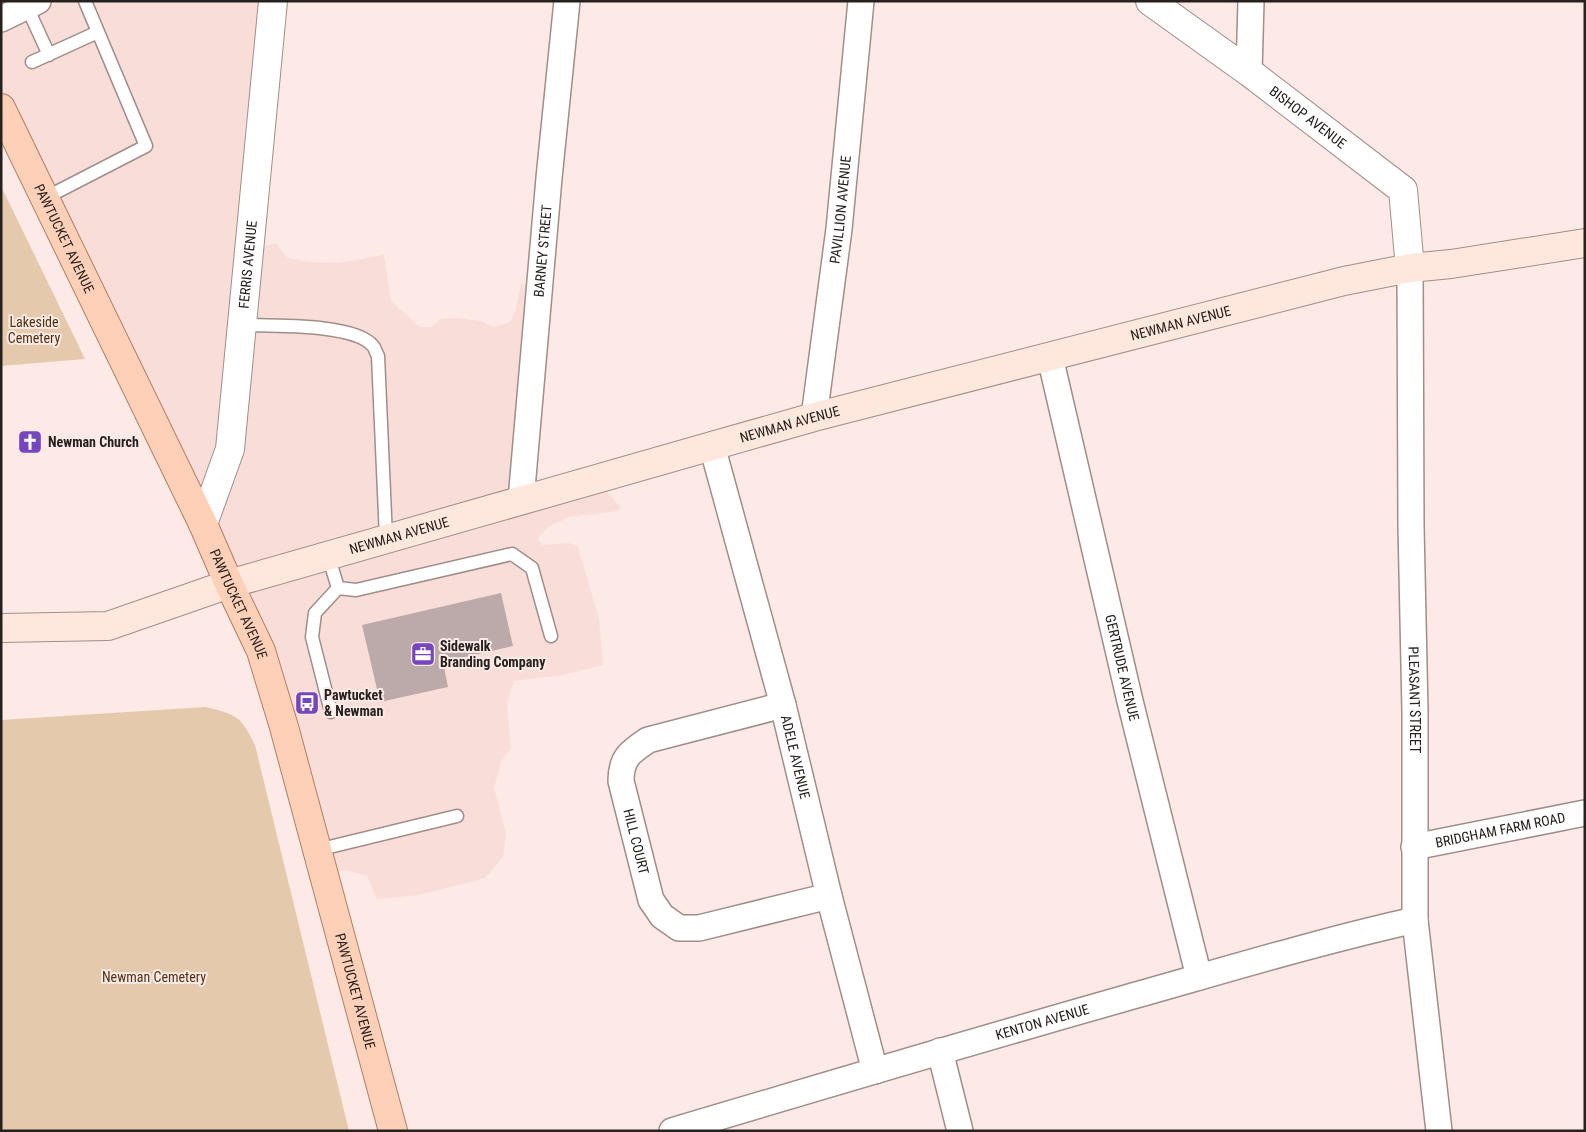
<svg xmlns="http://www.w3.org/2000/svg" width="1586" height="1132" viewBox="0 0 1586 1132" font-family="'Roboto Condensed',sans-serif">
<rect width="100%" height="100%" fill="#fdeae6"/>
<path fill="#f9ddd8" d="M60,1H274L249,251L276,243L287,258L309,262L338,263L384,255L391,301L420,327H431L441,319L456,318L481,321L493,327L510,322L516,309L521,283L539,288L524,501L604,488L621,508L618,511L569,517L548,527L538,538L541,545L569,543L578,547L599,619L603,665L562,675L514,681L507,703L511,749L502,759L494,788L506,833L503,857L485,878L418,895L377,899L367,876L345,870L335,873L285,732L1,121V29Z"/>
<path fill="#e5c9ad" d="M1,186L85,359L1,366Z
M206,707C237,715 241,716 255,745L349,1131H1V720Z"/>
<path fill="#bcaaab" d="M501,593L513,646L443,662L448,687L380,702L362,625Z"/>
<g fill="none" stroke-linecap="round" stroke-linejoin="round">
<defs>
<path id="service" d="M27,7L49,55
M32,62L98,32
M45,198L146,146L85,1
M242,325C271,326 355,323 373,346C375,348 376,353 378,356L386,538
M328,555L338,588L356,590L512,554L532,568L551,636
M331,712L312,637L315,613L338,588
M317,850L457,816"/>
<g id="minor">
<path d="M1,19L38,1"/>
<path d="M1249,72L1251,1"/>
<path id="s1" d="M1410,268L1411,526L1415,712V920L1439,1131"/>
<path id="s2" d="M1050,357L1130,701L1199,977"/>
<path id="s3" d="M814,417L839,229L861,1"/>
<path id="s4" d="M712,446L783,705L829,896L875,1071"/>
<path id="s5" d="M521,500L549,178L567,1"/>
<path id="s6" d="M783,705L648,740C630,752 621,758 621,781L651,900L662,916L679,928H699L829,896"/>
<path id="s7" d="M1414,847L1585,813"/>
<path d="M940,1051L960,1131"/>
<path id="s8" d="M672,1131C823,1086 974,1041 1126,998C1222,971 1317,942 1415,920"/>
</g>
<g id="tertiary">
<path id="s9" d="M1150,1L1249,72L1403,190L1410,268"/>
<path id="s10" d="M203,524L230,449L273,1"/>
</g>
<g id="secondary">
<path id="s11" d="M1,628L108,626L229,584L712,446L814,417L1344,281L1410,268L1451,264L1585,243"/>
</g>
<g id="primary">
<path id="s12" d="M1,108L203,524L229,584L261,651L284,727L393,1131"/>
</g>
</defs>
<use href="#service" stroke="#a08e8b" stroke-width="15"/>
<use href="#minor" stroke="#a08e8b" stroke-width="28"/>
<use href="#tertiary" stroke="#a08e8b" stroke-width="30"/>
<use href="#secondary" stroke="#a08e8b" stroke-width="30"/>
<use href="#primary" stroke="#b27e64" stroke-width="30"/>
<use href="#service" stroke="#fff" stroke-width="12"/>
<use href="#minor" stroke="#fff" stroke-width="25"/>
<use href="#tertiary" stroke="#fff" stroke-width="28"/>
<use href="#secondary" stroke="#fee7dc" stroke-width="28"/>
<use href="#primary" stroke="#fed0b8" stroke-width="28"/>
</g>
<defs>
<symbol id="church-square" viewBox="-11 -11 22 22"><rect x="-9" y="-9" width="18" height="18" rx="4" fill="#7546be" stroke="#fdeae6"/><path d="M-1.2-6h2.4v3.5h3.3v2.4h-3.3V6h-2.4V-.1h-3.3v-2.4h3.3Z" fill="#fff"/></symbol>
<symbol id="office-square" viewBox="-11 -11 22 22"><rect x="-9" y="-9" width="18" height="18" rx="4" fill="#7546be" stroke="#fdeae6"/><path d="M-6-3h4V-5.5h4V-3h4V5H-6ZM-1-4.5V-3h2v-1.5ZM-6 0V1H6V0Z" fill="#fff"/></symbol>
<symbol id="bus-square" viewBox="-11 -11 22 22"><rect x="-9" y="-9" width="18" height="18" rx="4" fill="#7546be" stroke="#fdeae6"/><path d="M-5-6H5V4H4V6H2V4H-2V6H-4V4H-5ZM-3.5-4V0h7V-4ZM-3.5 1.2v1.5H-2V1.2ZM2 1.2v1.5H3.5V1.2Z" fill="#fff"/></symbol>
</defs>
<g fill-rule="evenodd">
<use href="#church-square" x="16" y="428" width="28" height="28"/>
<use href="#office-square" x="409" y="640" width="28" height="28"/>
<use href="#bus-square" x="293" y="689" width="28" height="28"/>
</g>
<g text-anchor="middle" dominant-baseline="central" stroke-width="4" stroke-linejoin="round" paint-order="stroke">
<g font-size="14" fill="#26201e" stroke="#fdeae6">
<text stroke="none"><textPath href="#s9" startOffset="196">BISHOP AVENUE</textPath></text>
<text stroke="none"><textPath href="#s3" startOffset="209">PAVILLION AVENUE</textPath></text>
<text stroke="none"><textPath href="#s12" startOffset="145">PAWTUCKET AVENUE</textPath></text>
<text stroke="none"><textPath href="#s5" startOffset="250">BARNEY STREET</textPath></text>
<text stroke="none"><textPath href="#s10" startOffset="265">FERRIS AVENUE</textPath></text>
<text stroke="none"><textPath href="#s11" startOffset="1222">NEWMAN AVENUE</textPath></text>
<text stroke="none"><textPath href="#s11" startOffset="818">NEWMAN AVENUE</textPath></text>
<text stroke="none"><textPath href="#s11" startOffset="412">NEWMAN AVENUE</textPath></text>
<text stroke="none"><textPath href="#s12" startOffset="550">PAWTUCKET AVENUE</textPath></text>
<text stroke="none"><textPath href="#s2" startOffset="319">GERTRUDE AVENUE</textPath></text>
<text stroke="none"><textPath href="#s1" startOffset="432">PLEASANT STREET</textPath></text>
<text stroke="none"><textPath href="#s4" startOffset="322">ADELE AVENUE</textPath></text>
<text stroke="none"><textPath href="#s7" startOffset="88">BRIDGHAM FARM ROAD</textPath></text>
<text stroke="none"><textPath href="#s6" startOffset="254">HILL COURT</textPath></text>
<text stroke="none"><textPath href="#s12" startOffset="955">PAWTUCKET AVENUE</textPath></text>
<text stroke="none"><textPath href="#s8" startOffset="386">KENTON AVENUE</textPath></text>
</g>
<g font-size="14" fill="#4f3211" stroke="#fdeae6">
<text x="34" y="322">Lakeside<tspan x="34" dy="16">Cemetery</tspan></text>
<text x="154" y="977">Newman Cemetery</text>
</g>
<g font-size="14" font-weight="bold" fill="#26201e" stroke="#fdeae6" text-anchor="start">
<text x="48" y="442">Newman Church</text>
<text x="440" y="646">Sidewalk<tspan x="440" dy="16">Branding Company</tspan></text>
<text x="324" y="695">Pawtucket<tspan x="324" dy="16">&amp; Newman</tspan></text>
</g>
</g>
<rect width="1586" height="1132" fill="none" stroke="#26201e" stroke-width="5"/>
</svg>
